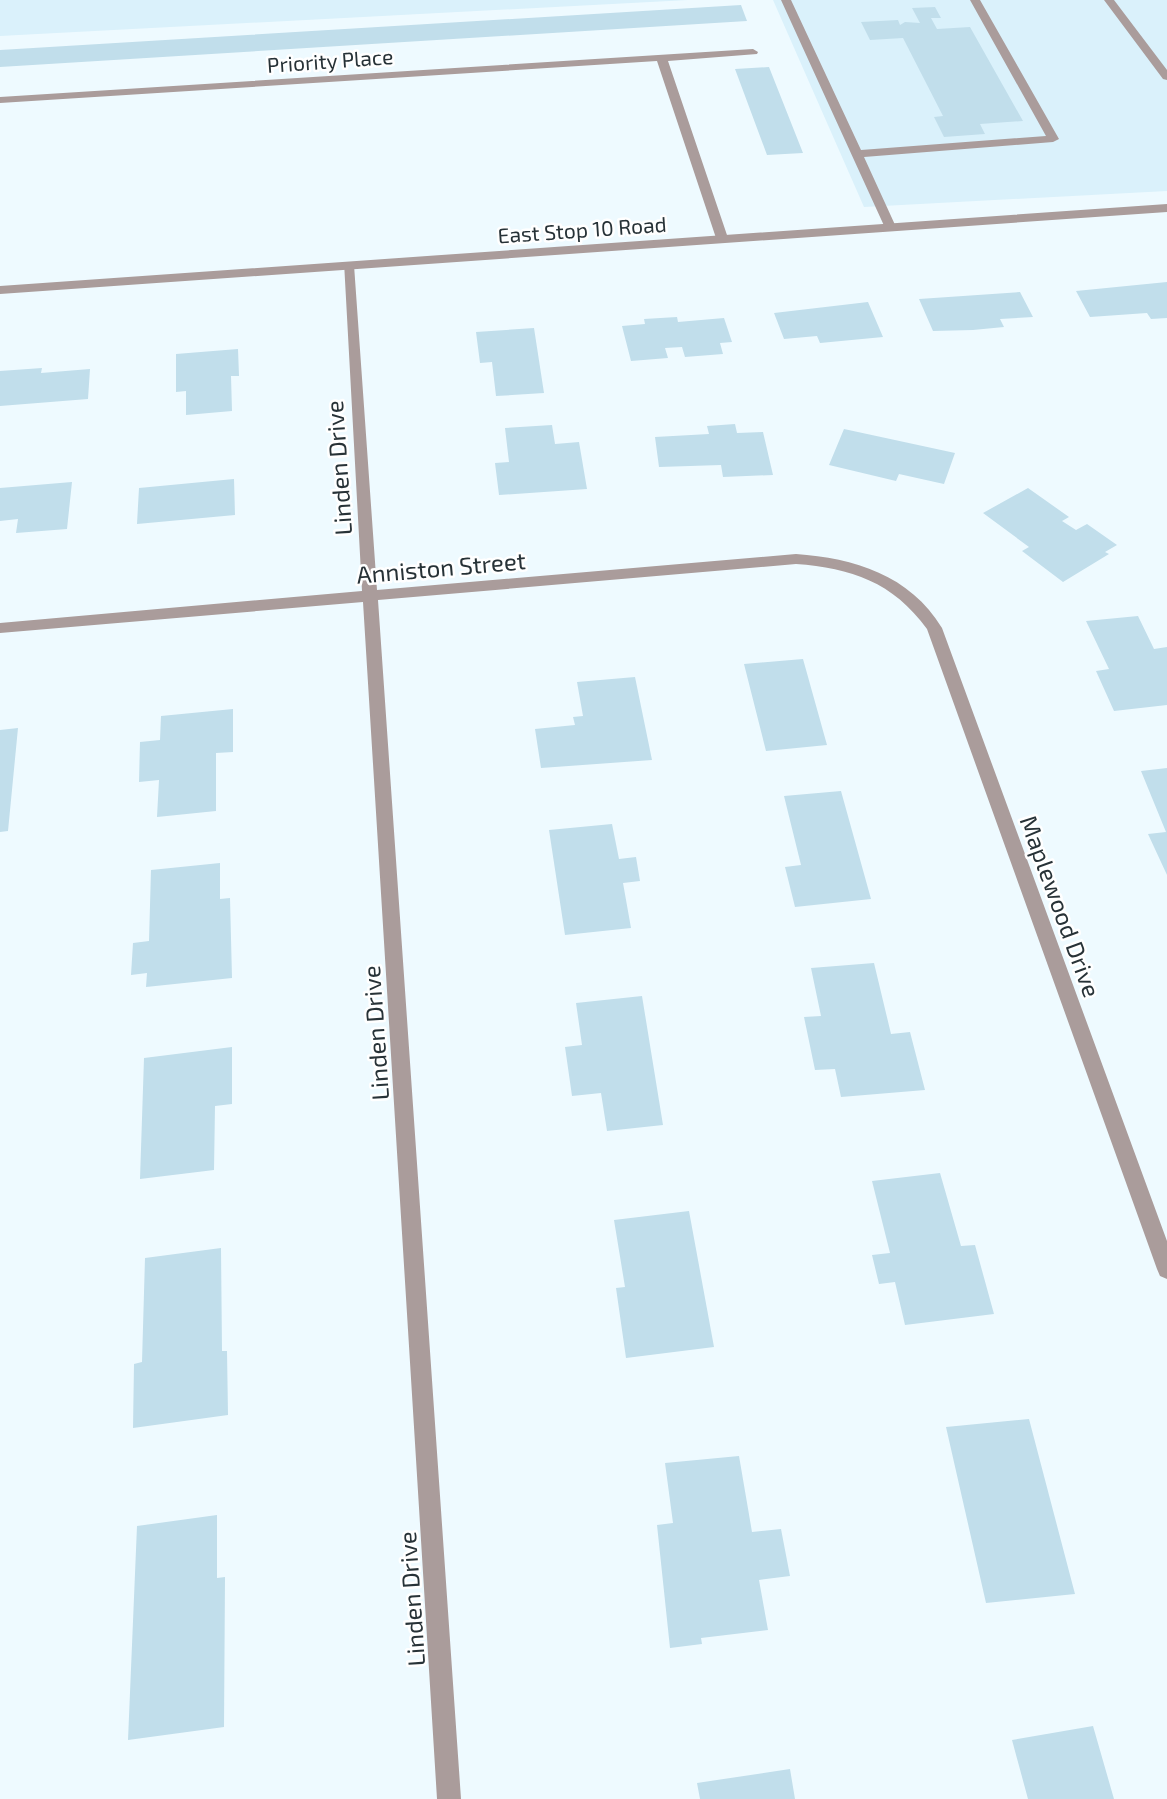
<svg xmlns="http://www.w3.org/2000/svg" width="1167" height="1799" viewBox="0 0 1167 1799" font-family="'Exo 2',sans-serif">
<rect width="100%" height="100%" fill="#eefaff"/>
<path fill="#daf1fb" d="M0,0H688L0,36Z
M773,0H1167V191L864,207Z"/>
<path fill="#c1deeb" d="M741,5L747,21L0,67V50Z
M935,7L941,18H931L937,29L970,27L1023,121L980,124L985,134L944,137L934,117L943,116L903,38L870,40L861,22L898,20L900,25L905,22L920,23L912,8Z
M769,67L803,153L767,155L735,69Z
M1167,282V318L1151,319L1147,313L1090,317L1076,291Z
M1020,292L1033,317L1000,319L1004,327L973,330L933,331L919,299Z
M868,302L883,337L820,343L817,336L784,339L774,313Z
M677,317L678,322L724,318L732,342L720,343L723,354L685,357L682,347L665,348L668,358L631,361L622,326L645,324L644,319Z
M534,328L544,393L496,396L492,362L480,363L476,332Z
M238,349L239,376H231L232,411L186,415V391L176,392V354Z
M42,368L41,373L90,369L88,399L0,406V371Z
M735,424L737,433L763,432L773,475L723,477L721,465L659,467L655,437L709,434L707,426Z
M552,425L555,444L579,442L587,489L499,495L495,463L509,462L505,428Z
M844,429L955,453L944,484L899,474L896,481L829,465Z
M234,479L235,515L137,524L139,488Z
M72,482L67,529L16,533L18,519L0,521V488Z
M1028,488L1069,517L1062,521L1076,530L1087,524L1117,545L1105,552L1109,554L1063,582L1022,551L1029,547L983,513Z
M1138,616L1154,649L1167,647V705L1114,711L1096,671L1109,669L1086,621Z
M803,659L827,745L766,751L744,664Z
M635,677L652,760L541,768L535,729L575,725L573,717L583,716L577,682Z
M233,709V752L216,753V811L157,817L159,780L139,782L140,742L160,740L161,716Z
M18,728L8,831L0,832V730Z
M1167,768V875L1148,834L1166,832L1141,771Z
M841,791L871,899L795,907L785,867L801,865L784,796Z
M612,824L619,859L636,857L640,881L623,883L631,928L565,935L549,830Z
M220,863V899L230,898L232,978L146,987L147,973L131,975L133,943L149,941L151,870Z
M874,963L891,1034L910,1032L925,1090L841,1097L835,1069L815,1070L804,1017L821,1016L811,968Z
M642,996L663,1125L607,1131L601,1093L572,1096L565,1047L582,1045L576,1003Z
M232,1047V1104L215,1106L214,1170L140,1179L144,1058Z
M940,1173L961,1246L975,1245L994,1314L905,1325L895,1282L879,1284L872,1255L890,1253L872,1181Z
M689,1211L714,1347L626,1358L616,1288L625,1287L614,1220Z
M221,1248L222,1351H227L228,1415L133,1428L134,1364L142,1362L145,1258Z
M1029,1419L1075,1594L986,1603L946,1427Z
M739,1456L752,1532L781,1529L790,1576L759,1580L768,1630L701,1638L702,1644L670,1648L657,1525L673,1523L665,1463Z
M217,1515V1578L225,1577L224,1727L128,1740L137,1526Z
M1093,1726L1114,1799H1028L1012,1740Z
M790,1769L795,1799H700L697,1783Z"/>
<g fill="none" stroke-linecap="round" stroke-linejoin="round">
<path fill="#aa9c9b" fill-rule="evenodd" d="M781,0H791L861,150L1046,136L970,0H980L1059,139L1053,142L864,157L896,227L886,230Z"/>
<path fill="#aa9c9b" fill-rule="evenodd" d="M753,49L758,52L757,54L668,61L728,238L722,242L716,238L657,61L0,103V97Z
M344,262L354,265L377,590L796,554C854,558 910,575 942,628L1167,1241V1279L1160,1276L1157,1269L927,629C893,582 851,568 796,564L378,600L461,1799H437L363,602L0,633V623L362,591Z"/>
<path fill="#aa9c9b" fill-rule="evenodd" d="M1104,0H1114L1167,70V80L1163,79Z
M1167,204V212L0,294V286Z"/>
</g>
<g text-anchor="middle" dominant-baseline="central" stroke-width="5" stroke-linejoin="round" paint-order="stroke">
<g font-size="21" fill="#273237" stroke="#fff">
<text transform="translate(330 60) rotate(-4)">Priority Place</text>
<text transform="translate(582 229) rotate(-4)">East Stop 10 Road</text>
</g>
<g font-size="24" fill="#273237" stroke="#fff">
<text transform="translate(338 468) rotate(-94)">Linden Drive</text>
<text transform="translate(441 567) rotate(-5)">Anniston Street</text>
<text transform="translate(1061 906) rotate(70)">Maplewood Drive</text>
<text transform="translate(375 1033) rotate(-94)">Linden Drive</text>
<text transform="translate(411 1599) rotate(-94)">Linden Drive</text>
</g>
</g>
</svg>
